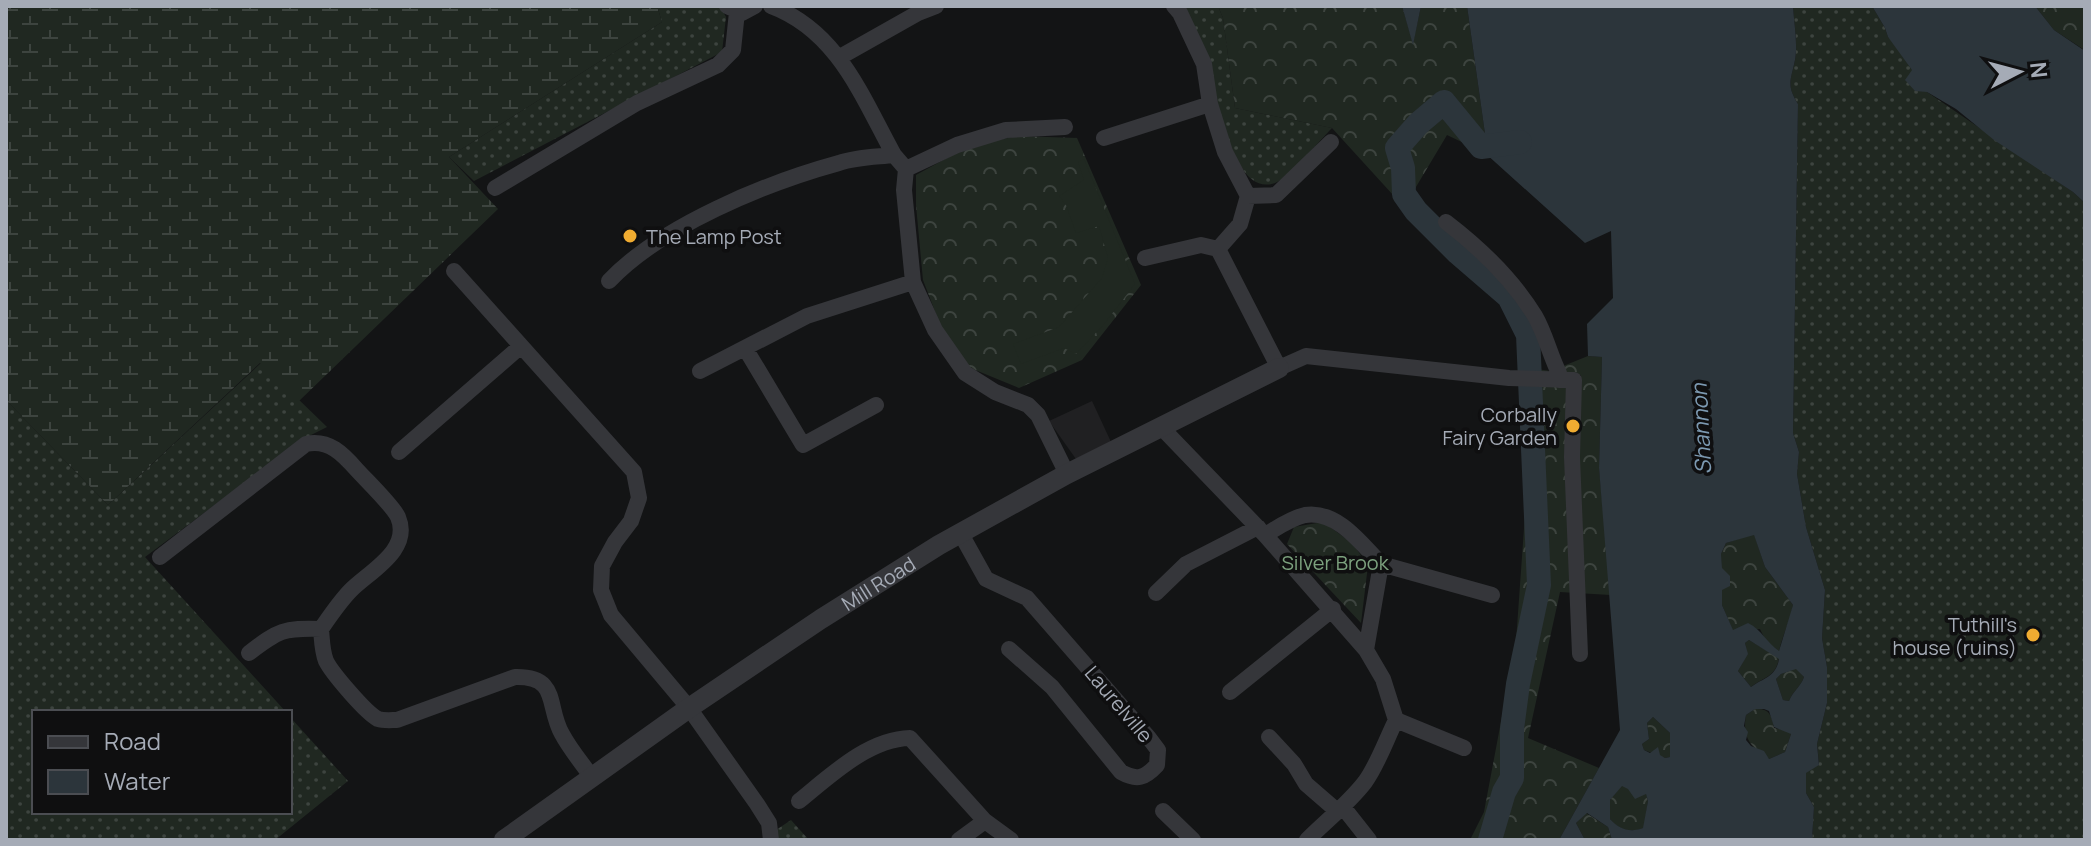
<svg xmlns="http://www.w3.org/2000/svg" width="2091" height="846" viewBox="0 0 2091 846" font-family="Manrope,sans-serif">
<defs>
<pattern id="grass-dots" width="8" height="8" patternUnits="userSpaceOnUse" patternTransform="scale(2)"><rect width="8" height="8" fill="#202821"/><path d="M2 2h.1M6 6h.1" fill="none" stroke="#3d443f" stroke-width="1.8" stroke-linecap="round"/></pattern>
<pattern id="forest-crowns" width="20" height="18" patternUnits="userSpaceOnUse" patternTransform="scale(2)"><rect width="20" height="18" fill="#202821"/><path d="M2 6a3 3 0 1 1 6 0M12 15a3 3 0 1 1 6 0" fill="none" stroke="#3d443f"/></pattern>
<pattern id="wetland-marsh" width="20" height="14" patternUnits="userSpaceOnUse" patternTransform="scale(2)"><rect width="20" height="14" fill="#202821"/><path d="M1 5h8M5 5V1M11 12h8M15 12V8" fill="none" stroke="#3d443f"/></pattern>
</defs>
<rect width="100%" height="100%" fill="#131415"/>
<path fill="#202022" d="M1092,401L1111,442L1076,459L1049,421Z"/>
<path fill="url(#grass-dots)" d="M657,6H720L726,17L722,52L474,181L449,157L662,22Z
M1182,6H1218L1223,18L1235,108L1332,128C1320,140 1288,179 1275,183C1227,200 1214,72 1202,44C1197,31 1188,18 1182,6Z
M1793,6H1872L1885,28L1888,37L1899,49L1927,92L2073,192L2085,203V840H1812L1814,807L1806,793L1805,773L1819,764L1817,744L1827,703V667L1822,638L1825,590L1806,527L1797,474L1799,452L1793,433L1798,104C1786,85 1791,80 1795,60C1798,44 1794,23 1793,6Z
M261,363L327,427L303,439L145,557L286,712H34V812H290V717L348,781L275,840H6V400L108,505Z
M791,820L809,840H777L776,830Z"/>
<path fill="url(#forest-crowns)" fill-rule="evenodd" d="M1218,6H1402L1413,43L1421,6H1467L1487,148L1485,153L1447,135L1404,207L1332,128L1235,108L1223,18Z
M2035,6H2085L2083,49L2054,30Z
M1017,136L1077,138L1141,285L1082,360L1019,388L968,367L941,327L923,280L916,205V175L967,147Z
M1588,356L1602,357L1599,468L1611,595L1560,592L1528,738L1599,768L1559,840H1470L1484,812L1516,642L1528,472L1521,367L1551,371ZM1551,372L1581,375L1577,467L1568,385Z
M1323,522L1352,543L1368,565L1361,623L1287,544L1294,527Z
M1754,534L1765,567L1793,605C1790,622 1782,635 1779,652L1766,641L1760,629L1733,631L1722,605L1721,554L1726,543Z
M1749,640L1779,658C1776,677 1763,677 1751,687L1738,671C1743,662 1749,653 1745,643Z
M1796,668L1804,677C1801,686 1793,691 1789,701L1783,700L1776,679L1781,674Z
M1755,709C1769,708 1772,715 1774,728L1786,730L1791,734L1785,752L1769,759C1751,746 1742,739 1746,715Z
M1653,717L1670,733V757L1665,758L1644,750L1642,744L1649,739L1647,723Z
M1622,785L1641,795L1646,793L1648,801L1644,828C1630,833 1619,830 1610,819V800Z
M1586,813L1608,827L1612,840H1585L1576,823Z"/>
<path fill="url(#wetland-marsh)" d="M6,6H657L662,22L449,157L498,209L299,401L260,363L108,505L6,400Z"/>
<path fill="#202821" d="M1084,159L1135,284L1104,324L1076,354L1064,348L1021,364L1013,344L1059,327L1102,278L1108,258L1099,226L1076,233L1066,205L1059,196L1084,180L1078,162Z"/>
<path fill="#2c353b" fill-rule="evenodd" d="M1402,6H1421L1413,45Z
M1467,6H1793C1794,23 1798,44 1795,60C1791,80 1786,85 1798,104L1793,433L1799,452L1797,474L1806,527L1825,590L1822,638L1827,667V703L1817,744L1819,765L1806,773V793L1814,807L1812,840H1612L1608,827L1587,813L1576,823L1585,840H1559L1620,730L1599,468L1602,357L1588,356L1587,324L1613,298L1611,231L1585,243L1485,153L1487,148ZM1754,535L1765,567L1793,605L1779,651C1766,642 1762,630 1748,623L1733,630L1722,605V590L1730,586V576L1722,568L1721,554L1726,543ZM1749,640L1779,659C1776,677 1763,678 1751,687L1738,671L1748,654L1745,643ZM1796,669L1804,677C1801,686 1793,691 1789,701L1783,700L1776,679L1781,674ZM1755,709H1764L1769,711L1774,727L1791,734L1785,752L1769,759L1764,751L1751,746L1746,740L1748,732L1744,726L1746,715ZM1653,717L1670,733V757L1665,758L1660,755L1658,747L1650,753L1644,750L1642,744L1649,739L1647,723ZM1622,786L1628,789L1635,799L1646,794L1648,801L1643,828C1630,833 1619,829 1610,819V800Z
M1872,6H2035L2054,30L2085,51V203L2073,192L1994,140L1956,109L1927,92L1915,91L1905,80L1912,70L1888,37L1885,28Z"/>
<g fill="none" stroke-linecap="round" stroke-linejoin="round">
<path stroke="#2c353b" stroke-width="24" d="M1490,840L1504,792L1512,778V729L1518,684L1539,585L1528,335L1509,297L1458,253L1416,211L1404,194L1403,168L1397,148L1418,124L1444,102L1481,147L1520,142"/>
<path stroke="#35363a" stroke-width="16" d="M727,6L742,13L755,6
M771,6C838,31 862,97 894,155L906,169L957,145L1006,130L1065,127
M1174,6L1180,13L1204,64L1210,104L1225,152L1248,196L1240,224L1218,249L1279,368L1306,356L1509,378L1574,380L1572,457L1580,654
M840,57L918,13L936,6
M1104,138L1210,104
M906,169L904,190L913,282L935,330L965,373L995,392L1028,405L1038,415L1067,474
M495,188L637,103L718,65L733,50L737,12
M1248,196L1276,195L1331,142
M1446,222C1480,248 1513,280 1535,316C1545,333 1550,355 1559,373V380
M1145,258L1201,245L1218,249
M454,271L634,472L639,498L631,521L615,542L602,566L601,590L611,615L689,708L757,804L769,823L771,840
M609,281C661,226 766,183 839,163C856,157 876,157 894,155
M745,348L803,445L876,405
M700,371L807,316L913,282
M1160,426L1265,535L1366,650L1383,679L1396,720C1386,740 1378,764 1365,782C1348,804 1327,820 1307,840
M399,452L521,346
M961,534L986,579L1027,598L1149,738L1158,750L1157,765C1145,778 1137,781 1121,772L1052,687L1009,649
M1265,535C1277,528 1291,518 1305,515C1337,510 1361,543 1381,564L1366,650
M160,557L306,444C329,439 343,454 357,470C367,481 393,506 398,517C412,550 370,571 351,590C340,601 330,616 321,629C322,640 322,651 326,661C332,673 366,713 378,719C384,721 392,720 397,720L515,677C560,676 546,706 562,734C570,749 581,762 591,776
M1381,564L1492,595
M1156,593L1186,564L1258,527
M249,653C279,630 283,628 321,629
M1230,692L1333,609
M1396,720L1464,748
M1269,737L1294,764L1306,784L1336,810
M799,801C830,776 868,739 910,738L985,821
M1343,807L1369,840
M1163,811L1193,840
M959,840L985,821L1011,840"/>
<path stroke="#35363a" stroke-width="20" id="s1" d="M504,840L689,708L821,619L939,545L1067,474L1279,368"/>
</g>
<g fill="#f0ac31" stroke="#0f0f10" stroke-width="3">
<circle cx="630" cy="236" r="8"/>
<circle cx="1573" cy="426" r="8"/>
<circle cx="2033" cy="635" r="8"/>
</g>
<g text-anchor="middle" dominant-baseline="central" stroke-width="7" stroke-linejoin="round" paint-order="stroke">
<g font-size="20" fill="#a5abb6" stroke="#0f0f10" text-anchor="end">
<text x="646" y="236" text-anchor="start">The Lamp Post</text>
<text x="1557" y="414">Corbally<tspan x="1557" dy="23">Fairy Garden</tspan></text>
<text x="2017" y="624">Tuthill's<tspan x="2017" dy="23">house (ruins)</tspan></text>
</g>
<g font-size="20" fill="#7ca17e" stroke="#0f0f10">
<text x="1335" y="562">Silver Brook</text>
</g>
<g font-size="20" fill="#a5abb6" stroke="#0f0f10">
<text stroke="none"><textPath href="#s1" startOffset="454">Mill Road</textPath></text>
<text transform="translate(1119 704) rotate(50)">Laurelville</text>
</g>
<g font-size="22" font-style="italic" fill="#7c99b1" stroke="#0f0f10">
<text transform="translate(1701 429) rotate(-93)">Shannon</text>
</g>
</g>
<rect width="2091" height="846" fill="none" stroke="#a5abb6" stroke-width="16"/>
<rect x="32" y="710" width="260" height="104" fill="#0f0f10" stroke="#4b4d52" stroke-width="2"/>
<rect x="48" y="736" width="40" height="12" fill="#35363a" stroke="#4b4d52" stroke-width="2"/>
<text x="104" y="750" font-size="24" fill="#a5abb6">Road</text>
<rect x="48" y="770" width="40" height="24" fill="#2c353b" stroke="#4b4d52" stroke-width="2"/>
<text x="104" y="790" font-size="24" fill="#a5abb6">Water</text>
<g transform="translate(2019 72) rotate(84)" stroke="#0f0f10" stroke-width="6" paint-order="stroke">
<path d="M0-6L14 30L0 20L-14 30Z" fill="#a5abb6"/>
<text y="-12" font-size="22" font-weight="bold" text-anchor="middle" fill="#a5abb6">N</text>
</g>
</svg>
